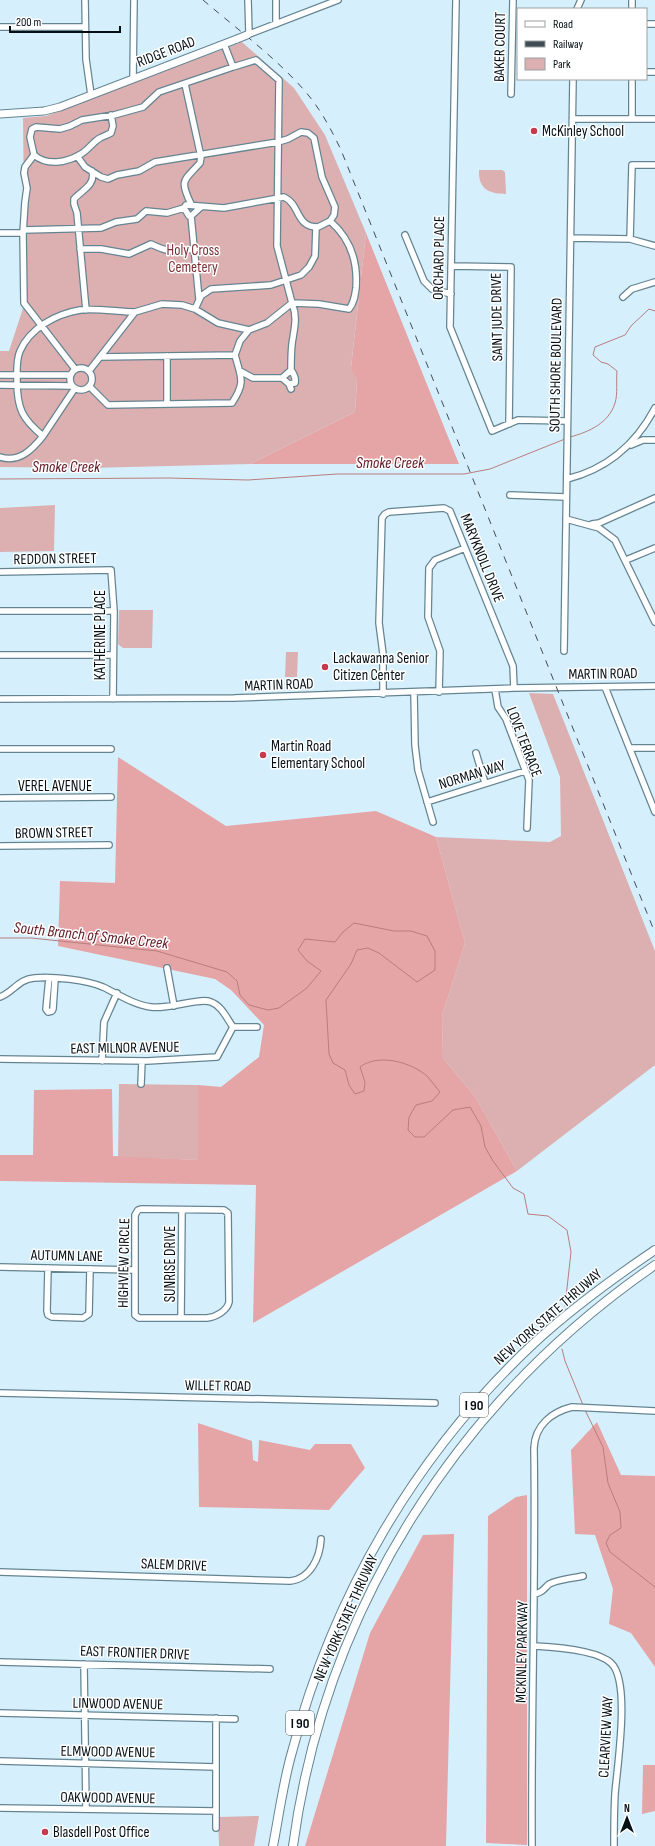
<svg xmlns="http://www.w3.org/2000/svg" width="655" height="1846" viewBox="0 0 655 1846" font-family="'Sofia Sans Condensed',sans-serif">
<rect width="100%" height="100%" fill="#d5f0fc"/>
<path fill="#dcb0b1" d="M242,42L294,88L325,135L366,233L351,367L357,381L355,412L250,464L89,468L0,467V351H9L25,302L23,118L46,116Z
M479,170H502L505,172L506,194C489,194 478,189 479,170Z
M55,505L54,551L0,552V508Z
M119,610H153L152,648H123L118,644Z
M286,652H298L297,677H285Z
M529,693L553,694L655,951V1065L517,1171L476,1098L443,1058L442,1016L465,943L436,837L550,842L561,836L560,777Z
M119,1084L198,1085V1160L118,1157Z
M259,1816L254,1846H219L218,1817Z"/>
<path fill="#e5a5a7" d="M366,233L459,464H250L355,412L357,381L351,368Z
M118,757L226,826L376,811L436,837L465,943L442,1016L443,1058L476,1098L517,1171L253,1323L256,1185L0,1181V1155H33L34,1090L112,1089L113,1156L198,1160V1085L221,1087L259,1057L264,1025L231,990L215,979L58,946L60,881L115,883Z
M597,1422L621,1475L655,1476V1667L631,1633L609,1624L613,1589L595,1535L575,1534L571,1450Z
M198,1423L252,1441L253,1460L258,1462L259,1440L310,1450L315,1444H351L365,1468L329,1510L199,1507Z
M527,1495V1845L486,1843L488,1516L516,1497Z
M454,1534L446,1846H305L370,1633L423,1535Z
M643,1765H655V1811L642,1814Z"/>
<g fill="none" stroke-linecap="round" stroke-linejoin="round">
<path stroke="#b97c7e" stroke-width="1" d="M570,437C589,432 609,423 615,403C618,394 616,381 617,371L608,364L601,362L593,355L595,347L625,335L631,326L649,309L655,311
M0,479L169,478L248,480L337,474H464L490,469L565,439
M0,938H31L157,951L227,972L237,981L240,995L249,1005L268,1010L279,1008L307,988L321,971L307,961L298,950L305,939L335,942L343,932L354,923L394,931H411L427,936L435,951V970L417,982L379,953L368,948L357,950L351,964L326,1000L329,1054L333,1063L345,1070L349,1085L355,1094L364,1091L365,1082L360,1067C378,1053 412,1062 428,1077C432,1082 436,1087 440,1092L432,1101L416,1105L409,1117L408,1130L415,1137H424L453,1110L470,1107L481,1126L485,1147L493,1161L513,1188L524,1194L528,1214L548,1216L567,1230L571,1252L565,1306
M562,1349L565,1361L583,1405
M585,1410L603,1447L608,1483L620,1512L621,1528L610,1535L606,1543L610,1552L655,1587"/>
<defs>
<path id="minor" d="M85,0L86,59L91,95
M248,0L249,34
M456,0L450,327L492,431L518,420L567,421
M577,9L581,0
M632,9V0
M276,24V0
M646,24H655
M0,27H85
M247,35L338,0
M646,72H655
M133,79L134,0
M632,79V119
M185,84L201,157L200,163C184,181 179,179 191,204
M511,94L513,0
M111,115L113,126L111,133C107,135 104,136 100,138C93,142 88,150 81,154C66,163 47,166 34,155L30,137L32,129L36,127L60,129L70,126L82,120L114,115L143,107L159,92L233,67
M573,119H655
M77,156L85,167L101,177L108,179L117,175L139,171L155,162L278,142L288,139L301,132L308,133L314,138L322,177L335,207L334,215L330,221C351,239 358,261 356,288C355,296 354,303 349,309L319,304L292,303C298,318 294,329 292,344C291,353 291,362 291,370L282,378H253L240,371
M201,207L191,216H189L184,208L186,205L224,208L284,197C301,205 295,227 318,227L330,221
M191,216L199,299
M24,230L101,228L116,222L137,219L146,211L167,213L184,208
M0,233H23L24,303L75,369
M23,233L25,202L27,188L24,173L25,167L34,155
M405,235L424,281L432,289L451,294
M571,238L630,239L655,246
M630,239L632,165H655
M80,249H101L129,254L151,244C165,251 179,255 193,248
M451,266L511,267L509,424
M623,297L632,289L655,282
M195,309L201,296L211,289L271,285L301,275L309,267L315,256L316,227
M86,310L77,213L74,204V199C82,190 96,185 92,171
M235,355L240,341L249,330
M167,356V404
M70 379a11 11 0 1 1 22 0a11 11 0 1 1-22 0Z
M89,371L135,312L162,304L182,305L195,309L218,323L249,330L267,323L292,303L277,246L279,80L256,60L233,67L224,44
M0,375H70
M282,378L289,384L291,389
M289,384L295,383C296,378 294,374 291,370
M0,385L72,386
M89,386L108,405L232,403C246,382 241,378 235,355L100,357
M75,388L43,436C22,419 17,408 17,381C17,372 16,360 20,351C30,328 56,314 80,310C95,308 120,312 135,312
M631,445L643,440H655
M0,457C19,463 32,450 43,436
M567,479C607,469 636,444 655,408
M510,495L566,497
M566,519L599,528L615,540L655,622
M592,524L599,523L655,498
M626,560L655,548
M0,572L111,570L114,611L113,699
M0,611H114
M564,651L573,79
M0,655H113
M605,687L655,812
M495,689L498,707L506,719L529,780L527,828
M439,692L440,651L428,617L429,568L435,560L465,548
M414,693L415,745L418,770L433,822
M383,694V654L379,623L382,518L385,514L389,512L444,508L450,511L513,666L514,688
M0,699L234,698L514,688L655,686
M630,748H655
M0,749H111
M476,753L485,783
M0,798L111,797
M427,802L525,771
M0,846L109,845
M167,968L174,1006
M49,978L46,1009L48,1012L52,1011L53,1009L55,979
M0,997C13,992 19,979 34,978C52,976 87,980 103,987C118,994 134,1005 151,1007C168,1010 199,997 211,1002C222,1006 227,1019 233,1027
M233,1027H257
M0,1059L147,1061L217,1057L233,1027
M102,1061L104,1022L117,993
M141,1084L142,1061
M141,1209L224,1210L228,1213L229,1302C227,1311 216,1317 207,1318H139L135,1315V1215L138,1210Z
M0,1267L134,1270
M48,1268L47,1311L48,1315L52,1317L83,1318L89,1314L90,1269
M181,1318L182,1210
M0,1393L435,1403
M0,1572L290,1581C310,1579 320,1558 321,1539
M535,1594C542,1592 543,1590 548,1585C553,1580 575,1578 583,1576
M535,1646C554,1647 597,1650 611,1663C631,1681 617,1767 615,1794C614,1812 614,1829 614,1846
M0,1662L270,1669
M84,1664L86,1809
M0,1713L235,1719
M216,1718V1828
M0,1761L216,1767
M0,1808L216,1811
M532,1846C531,1713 536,1580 534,1448C535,1425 552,1412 572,1407L655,1411"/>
<path id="major" d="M0,114L44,111L60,107L237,39"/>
<path id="highway" d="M273,1846C279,1815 283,1783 292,1752C333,1596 415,1455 533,1344C571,1309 612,1279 655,1250
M293,1846C325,1608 459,1400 655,1265"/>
</defs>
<use href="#minor" stroke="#658492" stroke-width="8"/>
<use href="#major" stroke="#658492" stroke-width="9"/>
<use href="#highway" stroke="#658492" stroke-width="10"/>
<use href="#minor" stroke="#fff" stroke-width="5.5"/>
<use href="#major" stroke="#fff" stroke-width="7"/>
<use href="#highway" stroke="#fff" stroke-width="8"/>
<path stroke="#3f4e55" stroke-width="1" stroke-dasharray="7 7" stroke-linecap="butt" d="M203,0C237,29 275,57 304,90C320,108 331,129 341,150L655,933"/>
<defs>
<path id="major-bridge" d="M237,39L247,35"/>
</defs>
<use href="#major-bridge" stroke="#658492" stroke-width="9" stroke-linecap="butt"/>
<use href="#major-bridge" stroke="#fff" stroke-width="7"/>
</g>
<g fill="#c9394e" stroke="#fff" stroke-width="1.5">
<circle cx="534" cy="131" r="4"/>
<circle cx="325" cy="667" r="4"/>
<circle cx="263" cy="755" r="4"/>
<circle cx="45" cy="1832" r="4"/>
</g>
<g text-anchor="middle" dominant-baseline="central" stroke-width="3" stroke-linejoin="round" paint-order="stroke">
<g fill="#fff" stroke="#4f575a" stroke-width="1">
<rect x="460" y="1393" width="28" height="24" rx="3"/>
<rect x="286" y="1711" width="28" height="24" rx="3"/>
</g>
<g font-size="14" font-weight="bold" fill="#040f14">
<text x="474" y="1405">I 90</text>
<text x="300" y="1723">I 90</text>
</g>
<g font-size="15" fill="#040f14" stroke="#fff">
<text transform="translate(500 47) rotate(-89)">BAKER COURT</text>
<text transform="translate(166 52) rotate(-21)">RIDGE ROAD</text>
<text transform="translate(439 258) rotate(-89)">ORCHARD PLACE</text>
<text transform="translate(497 317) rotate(-91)">SAINT JUDE DRIVE</text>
<text transform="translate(556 365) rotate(-89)">SOUTH SHORE BOULEVARD</text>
<text transform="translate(482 558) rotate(68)">MARYKNOLL DRIVE</text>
<text transform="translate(55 559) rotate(-1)">REDDON STREET</text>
<text transform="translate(100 635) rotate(-90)">KATHERINE PLACE</text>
<text transform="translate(603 674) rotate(-1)">MARTIN ROAD</text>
<text transform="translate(279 685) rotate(-2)">MARTIN ROAD</text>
<text transform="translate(524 742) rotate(69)">LOVE TERRACE</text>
<text transform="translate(472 775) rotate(-17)">NORMAN WAY</text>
<text x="55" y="786">VEREL AVENUE</text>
<text transform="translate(54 833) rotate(-1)">BROWN STREET</text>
<text transform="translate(125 1048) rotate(-1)">EAST MILNOR AVENUE</text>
<text transform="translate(67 1256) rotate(1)">AUTUMN LANE</text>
<text transform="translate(124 1263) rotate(-89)">HIGHVIEW CIRCLE</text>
<text transform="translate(170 1264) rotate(-90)">SUNRISE DRIVE</text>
<text transform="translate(548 1317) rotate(-41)">NEW YORK STATE THRUWAY</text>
<text transform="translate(218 1386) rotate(1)">WILLET ROAD</text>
<text transform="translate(174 1565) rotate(2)">SALEM DRIVE</text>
<text transform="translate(346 1618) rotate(-66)">NEW YORK STATE THRUWAY</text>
<text transform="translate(522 1652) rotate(-89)">MCKINLEY PARKWAY</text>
<text transform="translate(135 1653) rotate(2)">EAST FRONTIER DRIVE</text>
<text transform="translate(118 1704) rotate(1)">LINWOOD AVENUE</text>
<text transform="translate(606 1737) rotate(-87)">CLEARVIEW WAY</text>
<text transform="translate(108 1752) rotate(1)">ELMWOOD AVENUE</text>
<text transform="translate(108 1798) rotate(1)">OAKWOOD AVENUE</text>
</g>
<g font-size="15" fill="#040f14" stroke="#fff" text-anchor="start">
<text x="542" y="131">McKinley School</text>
<text x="333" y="658">Lackawanna Senior<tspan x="333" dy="17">Citizen Center</tspan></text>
<text x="271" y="746">Martin Road<tspan x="271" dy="17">Elementary School</tspan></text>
<text x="53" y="1832">Blasdell Post Office</text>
</g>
<g font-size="15" fill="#7c3037" stroke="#fff">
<text x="193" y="250">Holy Cross<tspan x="193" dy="17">Cemetery</tspan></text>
</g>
<g font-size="16" font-style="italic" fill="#601520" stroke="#fff">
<text x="390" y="463">Smoke Creek</text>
<text x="66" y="467">Smoke Creek</text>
<text transform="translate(91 936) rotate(6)">South Branch of Smoke Creek</text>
</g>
</g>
<rect x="517" y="8" width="130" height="72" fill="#ffffff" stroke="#9b9fa1"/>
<rect x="525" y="21" width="20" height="6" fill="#ffffff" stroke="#9b9fa1"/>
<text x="553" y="28" font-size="12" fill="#040f14">Road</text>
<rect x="525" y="41" width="20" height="6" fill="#3f4e55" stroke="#9b9fa1"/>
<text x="553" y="48" font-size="12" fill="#040f14">Railway</text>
<rect x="525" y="58" width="20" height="12" fill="#dcb0b1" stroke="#9b9fa1"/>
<text x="553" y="68" font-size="12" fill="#040f14">Park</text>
<g transform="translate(627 1818)" stroke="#ffffff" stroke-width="3" paint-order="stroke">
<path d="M0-3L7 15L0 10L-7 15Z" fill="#040f14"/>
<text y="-6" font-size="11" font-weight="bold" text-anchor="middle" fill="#040f14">N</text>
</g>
<path d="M10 26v6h110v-6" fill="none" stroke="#040f14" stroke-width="2"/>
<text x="16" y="26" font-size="12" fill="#040f14" stroke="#ffffff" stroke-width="3" paint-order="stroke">200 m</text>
</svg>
